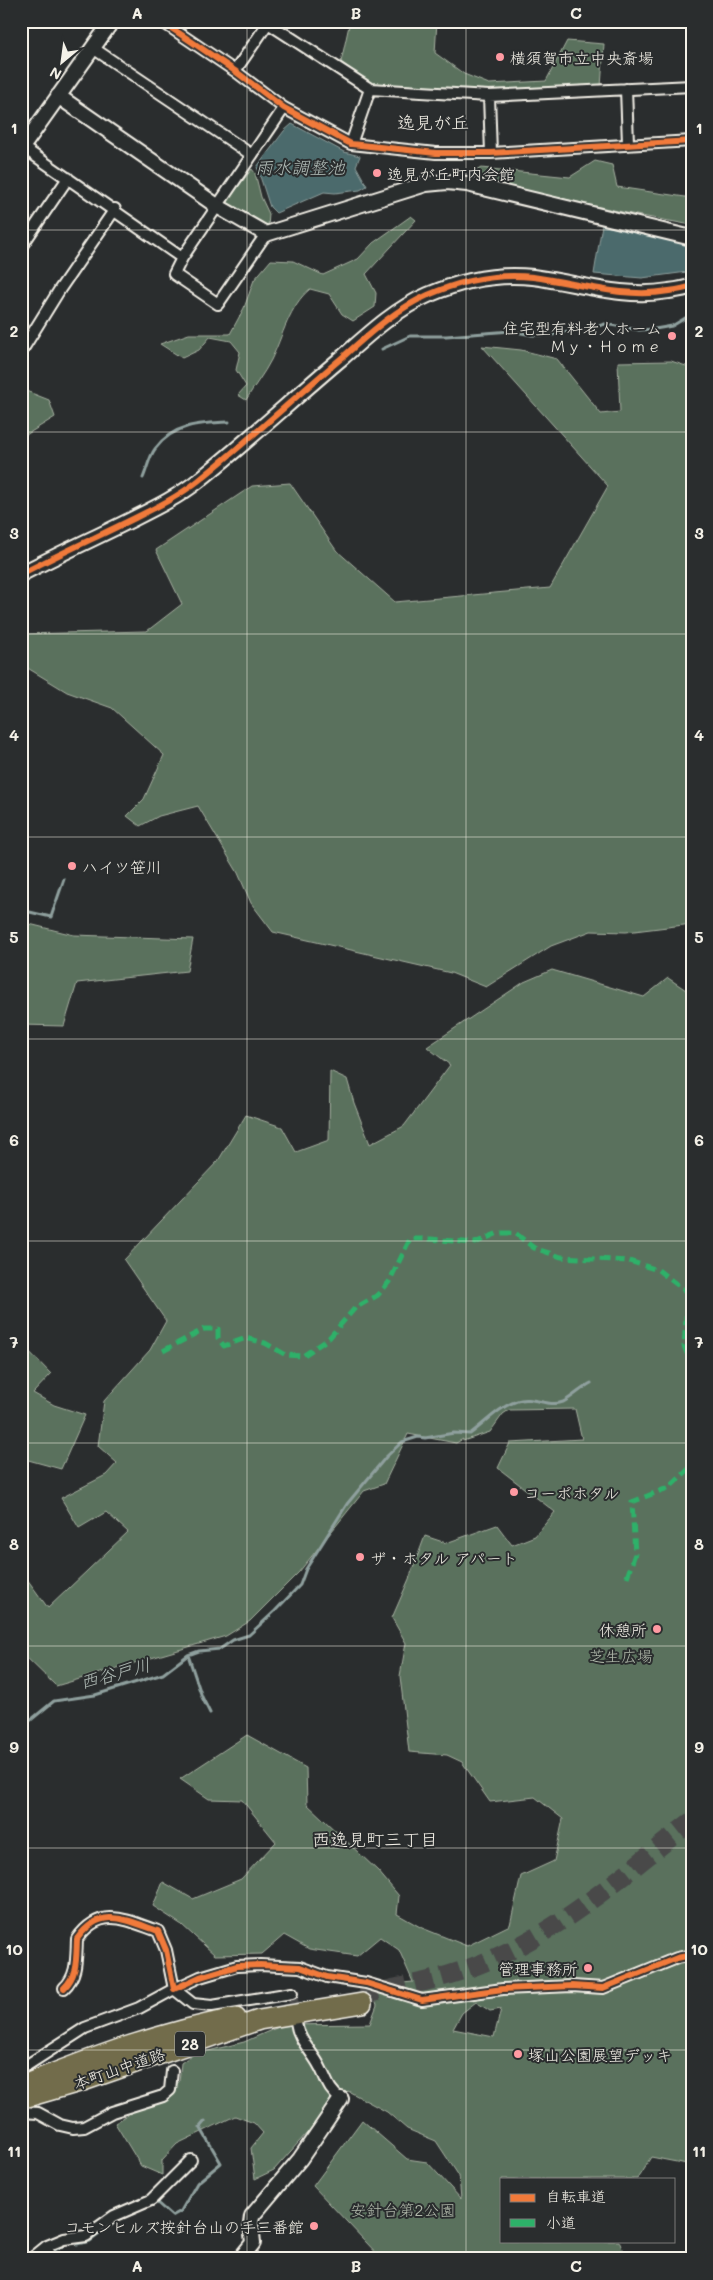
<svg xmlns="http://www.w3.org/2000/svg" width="713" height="2280" viewBox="0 0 713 2280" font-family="Mali,'Klee One',sans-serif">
<rect width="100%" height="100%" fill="#2a2d2e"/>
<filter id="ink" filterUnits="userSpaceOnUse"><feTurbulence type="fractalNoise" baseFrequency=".02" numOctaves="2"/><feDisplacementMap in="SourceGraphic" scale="10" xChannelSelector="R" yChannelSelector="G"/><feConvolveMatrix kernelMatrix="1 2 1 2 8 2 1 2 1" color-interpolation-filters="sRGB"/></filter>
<g filter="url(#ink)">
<path fill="#5a715d" stroke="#a7b1a2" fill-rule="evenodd" d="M350,21H437L435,53L464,74L489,84L546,81L567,41L604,44L601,87L505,92L371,84L341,62Z
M595,161L612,165L617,187L692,198V225L636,215L479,180L470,174L481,168L570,177Z
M252,169L255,173L261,197L269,214L268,227L256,225L224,205Z
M411,216L416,220L366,274L376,293L375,307L353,321L342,314L329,294L310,289C289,306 283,336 271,360C264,374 254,386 246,400L238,395L246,386L236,370L240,352L231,341L210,337L199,350L182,358L160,344L189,334H230L244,308L254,280L271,260L293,261L323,275L358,259L373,243Z
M482,346L521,350L557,359L601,414L620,412L618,362L671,361L692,368V924L626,932L591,931L551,946L486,987L451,973L273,932L251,903L238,873L198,806L159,816L140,826L127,816L144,799L164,755L112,708L67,692L21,664V634L147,631L182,604L156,550L252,486L290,483L336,550L395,602L550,588L608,486Z
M21,389L49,400L55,417L21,438Z
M21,922L74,935L193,939L187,971L77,983L64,1026L21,1025Z
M552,970L644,997L668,978L692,994V2165L651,2157L637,2179H502V2241H619L626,2259H382L313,2186L362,2120L407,2159L427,2162L461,2199L459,2176L436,2141L407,2129L387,2112L348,2091L323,2115L274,2170L255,2179L251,2148L263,2133L254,2123L235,2116L177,2144L162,2160V2175L141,2166L115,2123L179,2082L181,2063L192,2055L244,2042L283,2025L370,2024L377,2005L371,1986L413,1982L399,1950L380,1937L357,1956L309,1949L284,1935L262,1954L215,1955L182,1925L153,1906L163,1882L193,1899L241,1879L276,1842L242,1800L209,1799L180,1779L247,1735L306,1768L307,1804L378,1871L399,1896L397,1914L422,1928L467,1946L510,1925L521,1876L554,1861L563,1819L535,1797L490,1802L462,1762L447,1755L409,1752L400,1676L406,1643L392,1618L409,1579L425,1536L446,1543L497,1525L512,1545L535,1536L555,1512L498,1468L510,1443L582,1439L575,1409L509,1410L503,1414L490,1432L463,1441V1439L456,1443L408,1434L384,1484L364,1491L299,1572L250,1621L226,1636L56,1686L21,1652V1581L27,1579L48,1608L128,1532L106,1512L79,1528L61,1498L106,1475L117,1463L98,1446L104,1401L150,1350L166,1321L124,1260L218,1161L246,1115L282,1127L296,1152L329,1140L330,1071L347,1079L354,1103L370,1144L404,1126L450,1065L427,1047L524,982ZM476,2002L490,2011L501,2009L494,2037L453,2029L462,2013Z
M21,1343L51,1374L33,1393L54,1405L85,1415L61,1469L21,1458Z"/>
<path fill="#4b6a6c" stroke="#8fa09e" d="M292,124L344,152L360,156L356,166L367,186L360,190L335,193L324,192L276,213L270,207L257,167L284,131Z
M602,225L692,246V269L687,272L642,278L594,274Z"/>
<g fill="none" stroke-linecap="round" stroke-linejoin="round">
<path stroke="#8fa09e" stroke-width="3" d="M382,349L410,336H446L511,331L532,335H552L568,331L585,330L605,324L639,330L655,329L672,326L687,317L692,316
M143,478C147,469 149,457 155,449C173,424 200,423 229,422
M21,910L51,917L64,879
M188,1655L199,1651L220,1649L233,1640L249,1635L275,1611L300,1585L306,1569L347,1504L386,1457L402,1442L418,1437L425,1438L454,1433L470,1434C485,1423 499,1407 517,1401C532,1395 548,1408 563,1402C570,1399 583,1387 591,1383
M21,1728L54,1701L95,1695L163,1674L188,1655L202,1697L210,1713
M155,2201L172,2216L181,2211L197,2183L221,2163L200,2127L205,2121
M77,2244L90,2241L121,2218
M54,2250L64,2246
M40,2259L42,2257"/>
<path stroke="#484a4a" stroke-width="10" stroke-dasharray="10 5" stroke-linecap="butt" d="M292,1993L296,2018"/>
<path stroke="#484a4a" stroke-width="19" stroke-dasharray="19 9" stroke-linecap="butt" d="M360,1995C402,1987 445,1979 485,1962C563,1930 626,1872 692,1821"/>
<defs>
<path id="street" d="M161,21L235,71L284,108L351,144L436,153H491L692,141
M93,48L252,155
M235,71L268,23L370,89L489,96L692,86
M626,89L628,143
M489,96L491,153
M351,144L370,89
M21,146L182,258
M266,234L218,304L174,274L182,258L284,108
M21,247L68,178
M21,352L60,289L115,209
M64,1988C78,1975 76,1957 77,1939C101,1905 126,1920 158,1931L166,1950L174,1989L200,1977L237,1966L260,1965L300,1967L327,1977L366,1983L422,2000L503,1989L572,1986L603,1988L677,1958L692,1955
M296,2022C298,2040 312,2051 320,2067C327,2080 328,2090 341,2099
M21,2069L85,2028L139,2008L174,1989L193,2004L212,2006L292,1993
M21,2112L38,2113L60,2125L73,2128L84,2127L112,2112L163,2096L170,2090L172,2071
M47,2246L51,2259
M31,2259L47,2246L64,2239L86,2236L114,2216L151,2200L191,2160"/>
<path id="secondary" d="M58,96L217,206L266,234L426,184L447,182L467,184L692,238
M21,149L112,21
M21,574C59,554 97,537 135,518C157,507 179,496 198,481C248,441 295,397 344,356C370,333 396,309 428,295C460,281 497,273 533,277C579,283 622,299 669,291C677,290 685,289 692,286
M240,2259L253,2243L251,2224L252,2216L300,2159L341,2099"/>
<path id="highway" d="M21,2086C91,2058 163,2031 236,2018
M21,2099L83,2081L259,2020L362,2003"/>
</defs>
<use href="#street" stroke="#f4f1e8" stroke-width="14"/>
<use href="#secondary" stroke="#f4f1e8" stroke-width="18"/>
<use href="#highway" stroke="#f4f1e8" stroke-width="22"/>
<use href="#street" stroke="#2a2d2e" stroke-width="10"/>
<use href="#secondary" stroke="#2a2d2e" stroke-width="14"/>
<use href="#highway" stroke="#726c4b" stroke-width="19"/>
<path stroke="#2db169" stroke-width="5" stroke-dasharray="10 5" stroke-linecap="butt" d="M163,1351L204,1329H218V1338L224,1346L246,1338L265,1343L286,1355L303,1356L329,1338L355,1308L378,1295L389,1282L410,1239H431L475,1243L498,1233H515L534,1248L561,1257L629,1261L658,1270L688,1293L684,1346L692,1365
M627,1577L635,1554L632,1502L670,1487L692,1466"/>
<defs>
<path id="cycleway" d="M161,21L235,71L284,108L351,144L436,153H491L692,141
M21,574C59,554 97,537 135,518C157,507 179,496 198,481C248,441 295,397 344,356C370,333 396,309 428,295C460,281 497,273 533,277C579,283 622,299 669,291C677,290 685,289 692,286
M64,1988C78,1975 76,1957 77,1939C101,1905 126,1920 158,1931L166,1950L174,1989L200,1977L237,1966L260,1965L300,1967L327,1977L366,1983L422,2000L503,1989L572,1986L603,1988L677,1958L692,1955"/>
</defs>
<use href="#cycleway" stroke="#2a2d2e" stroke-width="9"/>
<use href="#cycleway" stroke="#f17a3a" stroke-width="6"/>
</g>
</g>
<path fill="none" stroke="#f4f1e8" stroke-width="1" stroke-opacity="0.55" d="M247,21V2259M466,21V2259M21,230H692M21,432H692M21,634H692M21,837H692M21,1039H692M21,1241H692M21,1443H692M21,1646H692M21,1848H692M21,2050H692"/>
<g fill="#ff9aa2" stroke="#2a2d2e" stroke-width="2">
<circle cx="500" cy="57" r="5"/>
<circle cx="377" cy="173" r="5"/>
<circle cx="672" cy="336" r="5"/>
<circle cx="72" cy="866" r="5"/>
<circle cx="514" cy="1492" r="5"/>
<circle cx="360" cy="1557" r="5"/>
<circle cx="657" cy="1629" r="5"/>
<circle cx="588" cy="1968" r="5"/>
<circle cx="518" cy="2054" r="5"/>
<circle cx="314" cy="2226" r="5"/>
</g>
<g text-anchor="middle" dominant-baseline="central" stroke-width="4" stroke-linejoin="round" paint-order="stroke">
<rect fill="#2a2d2e" stroke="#b7b6b0" stroke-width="1" x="175" y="2031.5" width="30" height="25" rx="4"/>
<g font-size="15" font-weight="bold" fill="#f4f1e8">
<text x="190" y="2044">28</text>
</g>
<g font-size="16" fill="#f4f1e8" stroke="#2a2d2e" text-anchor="start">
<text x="510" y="57">横須賀市立中央斎場</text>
<text x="387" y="173">逸見が丘町内会館</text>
<text x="662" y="327" text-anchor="end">住宅型有料老人ホーム<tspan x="662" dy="18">Ｍｙ・Ｈｏｍｅ</tspan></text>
<text x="82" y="866">ハイツ笹川</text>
<text x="524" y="1492">コーポホタル</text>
<text x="370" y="1557">ザ・ホタル アパート</text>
<text x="647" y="1629" text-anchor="end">休憩所</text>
<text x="578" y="1968" text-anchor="end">管理事務所</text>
<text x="528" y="2054">塚山公園展望デッキ</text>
<text x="304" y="2226" text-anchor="end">コモンヒルズ按針台山の手三番館</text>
</g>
<g font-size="16" fill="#afb7a9" stroke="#2a2d2e">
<text x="621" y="1655">芝生広場</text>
<text x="403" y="2209">安針台第2公園</text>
</g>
<g font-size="16" fill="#f4f1e8" stroke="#2a2d2e">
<text transform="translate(119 2068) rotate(-19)">本町山中道路</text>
</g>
<g font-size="18" fill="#f4f1e8" stroke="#2a2d2e">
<text x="433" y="122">逸見が丘</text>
<text x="375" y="1839">西逸見町三丁目</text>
</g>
<g font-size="18" font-style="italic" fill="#b0bbb6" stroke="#2a2d2e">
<text x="300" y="167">雨水調整池</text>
<text transform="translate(115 1673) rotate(-15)">西谷戸川</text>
</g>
</g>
<rect width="713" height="2280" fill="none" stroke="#2a2d2e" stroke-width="55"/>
<rect x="500" y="2178" width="175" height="65" fill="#2a2d2e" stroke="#7b7b78"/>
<rect x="510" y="2194" width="25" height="8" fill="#f17a3a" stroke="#7b7b78"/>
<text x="546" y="2202" font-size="15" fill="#f4f1e8">自転車道</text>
<rect x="510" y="2219" width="25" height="8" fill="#2db169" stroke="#7b7b78"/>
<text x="546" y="2228" font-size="15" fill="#f4f1e8">小道</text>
<g transform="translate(62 62) rotate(209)" stroke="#2a2d2e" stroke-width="4" paint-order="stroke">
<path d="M0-4L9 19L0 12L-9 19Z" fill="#f4f1e8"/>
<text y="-8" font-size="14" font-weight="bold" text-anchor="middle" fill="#f4f1e8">N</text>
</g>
<rect x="28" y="28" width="658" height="2224" fill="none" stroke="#f4f1e8" stroke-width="2"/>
<g font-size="16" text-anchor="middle" font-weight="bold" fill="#f4f1e8">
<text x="137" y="19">A</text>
<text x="356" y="19">B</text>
<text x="576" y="19">C</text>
<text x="14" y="134">1</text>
<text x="699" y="134">1</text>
<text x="14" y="337">2</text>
<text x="699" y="337">2</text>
<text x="14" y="539">3</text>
<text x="699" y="539">3</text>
<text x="14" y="741">4</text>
<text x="699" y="741">4</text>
<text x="14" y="943">5</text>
<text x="699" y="943">5</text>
<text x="14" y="1146">6</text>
<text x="699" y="1146">6</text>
<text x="14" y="1348">7</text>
<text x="699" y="1348">7</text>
<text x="14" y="1550">8</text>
<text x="699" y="1550">8</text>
<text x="14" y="1753">9</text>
<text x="699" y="1753">9</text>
<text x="14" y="1955">10</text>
<text x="699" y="1955">10</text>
<text x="14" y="2157">11</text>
<text x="699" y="2157">11</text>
<text x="137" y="2272">A</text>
<text x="356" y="2272">B</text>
<text x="576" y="2272">C</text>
</g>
</svg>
